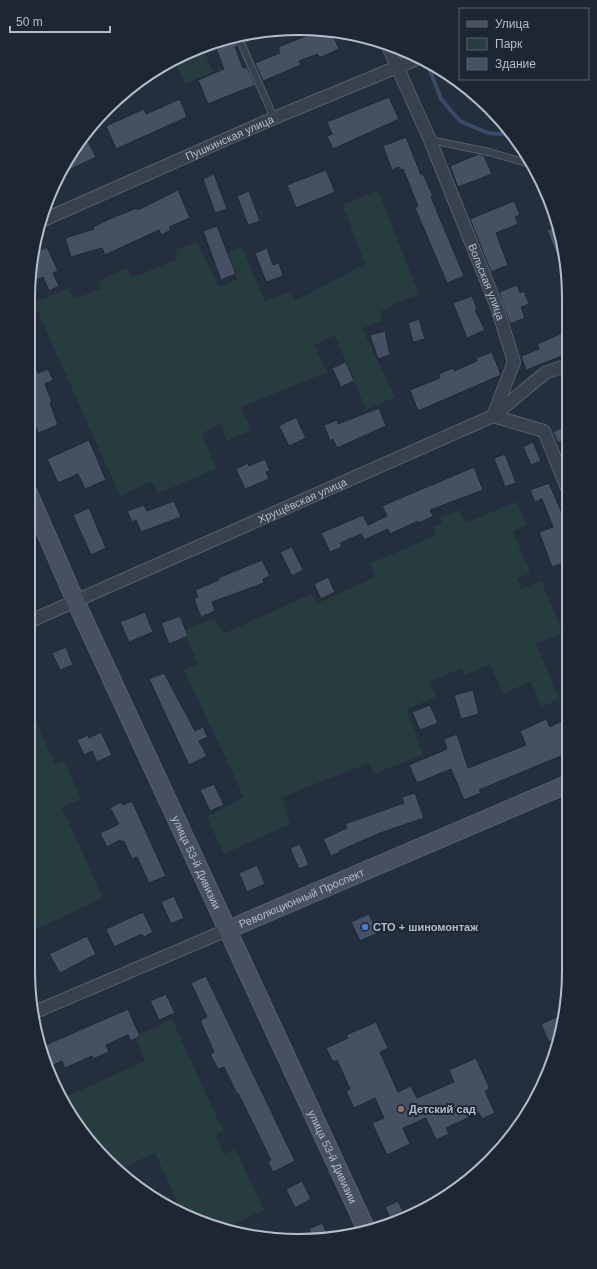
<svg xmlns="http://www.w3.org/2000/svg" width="597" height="1269" viewBox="0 0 597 1269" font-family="Helvetica,sans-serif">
<rect width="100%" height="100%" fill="#242f3e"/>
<path fill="#263c3f" d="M202,46L213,72L185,84L175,60L162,66Z
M378,190L419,295L402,300L380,312L383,321L362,328L395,397L366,410L335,335L314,345L327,372L241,407L251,430L227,441L220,424L202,433L216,469L157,494L152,481L120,496L34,303L68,288L74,299L101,289L99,281L127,268L132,278L177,259L176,250L197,242L219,287L237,279L226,254L242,247L265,302L290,291L295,301L365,264L343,205Z
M517,502L527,525L513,531L530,573L517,579L521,589L541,581L563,633L536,644L559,699L541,707L531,681L503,694L490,664L465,675L461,668L430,682L436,697L407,709L423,755L373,774L369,763L282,797L290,824L224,854L207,817L244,797L184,670L198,664L183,631L215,618L223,634L311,594L318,603L375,577L370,564L436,535L433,527L442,523L440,517L460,510L465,523Z
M33,715L55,764L64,761L81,799L62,808L103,898L28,933V717Z
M172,1019L223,1131L215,1135L224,1154L235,1149L264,1210L225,1228L182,1212L155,1153L120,1169L95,1149L61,1099L145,1061L135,1037Z"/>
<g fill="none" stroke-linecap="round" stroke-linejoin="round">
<path stroke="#394c67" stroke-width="4" d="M427,63L441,99L460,121L488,133L513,135"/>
</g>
<path fill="#455162" stroke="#1f2835" d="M322,30L331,31L339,49L319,58L318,54L299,61L301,65L263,81L255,63L280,53L278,47Z
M261,32L263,36L246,43L242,34Z
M234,37L238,46L235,47L243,68L247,67L255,85L208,104L198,80L224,69L214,43Z
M389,97L399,119L333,149L327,136L332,134L327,122Z
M180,99L187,117L116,149L106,126L144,109L146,114Z
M406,137L421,175L423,174L433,196L431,197L464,276L447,283L415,208L418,206L403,169L401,170L399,167L392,170L383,146Z
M87,140L96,157L59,175L73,148Z
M479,154L484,156L492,174L458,187L450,166Z
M326,170L335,192L296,208L287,185Z
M214,174L227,209L215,213L203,179Z
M178,190L190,218L169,227L171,230L161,235L159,230L105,255L102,248L71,257L65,238L94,229L93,227L107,220L137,208L138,210Z
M249,191L260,221L248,225L237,196Z
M514,201L520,215L515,217L518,224L496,233L508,265L491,272L470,219Z
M217,226L236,274L221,280L203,231Z
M557,226L565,255L558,258L547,230Z
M47,247L58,271L53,273L59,286L49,291L43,277L30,283L32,254Z
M267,248L273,265L279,263L283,276L266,282L255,253Z
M517,285L520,293L524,291L529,304L521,307L525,318L510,324L499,292Z
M472,296L477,309L475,310L485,330L467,338L453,303Z
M419,319L425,339L413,342L408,323Z
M385,331L390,355L378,359L370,335Z
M567,331V354L526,370L521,356L539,349L537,344Z
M28,350L38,373L48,369L53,380L45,384L52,402L50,403L58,425L38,433L30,413H28Z
M492,352L501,375L418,411L410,390L440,378L439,374L453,368L454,371L477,361L476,358Z
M346,362L354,381L341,387L332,368Z
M379,408L386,426L337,448L333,439L330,441L324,425L337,420L338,424Z
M296,417L306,438L289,446L279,426Z
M567,425V439L558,443L553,432Z
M89,440L106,480L85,489L78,474L58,483L47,459Z
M533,442L541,461L531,465L523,447Z
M505,454L516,483L505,487L494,458Z
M265,459L270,471L266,472L269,479L245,489L236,469L248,463L249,466Z
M474,467L483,490L430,510L433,516L419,523L418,521L390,534L388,529L364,540L361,534L340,543L342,547L330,552L321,533L363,515L368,525L387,516L382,506Z
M549,483L568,527V561L552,567L539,532L553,527L542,499L535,502L530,490Z
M174,501L181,517L141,532L136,520L132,522L127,511L144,505L147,511Z
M89,508L106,548L91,555L73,515Z
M292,547L303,570L292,576L280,552Z
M262,560L270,576L263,579L264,583L212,602L215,611L201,617L194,599L198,597L195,590L219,580L218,578Z
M328,577L335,592L321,599L314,584Z
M145,612L153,632L129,642L120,622Z
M180,616L188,636L169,644L161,623Z
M66,647L73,665L60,670L52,653Z
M164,673L195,731L203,727L208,737L199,741L207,756L189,765L149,679Z
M473,690L479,714L461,719L454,695Z
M430,705L438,723L420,730L412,712Z
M568,718V753L479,790L481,793L464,800L451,769L417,783L409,765L447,749L444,739L457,734L468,768L526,745L520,731L546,719L550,727Z
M101,732L112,755L97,762L92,751L84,755L77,740L88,735L89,738Z
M214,784L224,805L210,811L200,790Z
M415,793L424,818L380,833L339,851L340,852L331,856L323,839L347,828L345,824L404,803L402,797Z
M132,801L166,876L149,883L137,857L132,859L124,841L122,842L120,840L107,847L100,833L119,824L110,808L121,802L123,805Z
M300,844L309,865L299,869L290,848Z
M257,865L265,884L247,892L239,873Z
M174,896L184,918L171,924L161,902Z
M143,912L153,932L144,937L142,934L114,947L106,929Z
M369,914L378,933L360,941L351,922Z
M87,936L96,954L60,973L49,954Z
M206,976L295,1161L273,1172L268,1162L271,1160L238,1093L237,1094L224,1067L218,1069L210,1054L214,1052L200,1020L207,1017L191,983Z
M166,994L175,1013L159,1020L150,1001Z
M128,1009L140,1036L131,1041L128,1035L106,1045L109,1052L93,1059L92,1056L65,1068L62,1061L47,1068L42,1058L41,1047Z
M559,1016L563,1026L560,1037L549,1042L541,1024Z
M376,1022L388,1048L380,1052L398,1092L411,1086L417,1098L454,1082L449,1070L476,1058L490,1089L485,1091L495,1113L482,1119L479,1113L446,1128L449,1134L436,1140L426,1118L403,1128L410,1144L387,1155L372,1123L384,1118L375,1098L354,1108L346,1091L350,1089L337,1060L333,1062L326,1048L348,1038L346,1035Z
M302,1181L311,1199L295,1208L286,1189Z
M398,1201L403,1211L390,1217L385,1207Z
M322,1223L330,1239L313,1238L309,1229Z"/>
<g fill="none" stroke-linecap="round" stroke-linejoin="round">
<defs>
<path id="lane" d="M238,36L274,118
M430,140L489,152L530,164"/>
<g id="street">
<path id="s1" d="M387,44L430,140L497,307L514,362L493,416L544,431L567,488"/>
<path id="s2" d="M41,221L274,118L419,58"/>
<path id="s3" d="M28,622L493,416L545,373L567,365"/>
<path d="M35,1012L227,930"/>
</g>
<g id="secondary">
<path id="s4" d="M28,492L75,600L367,1231"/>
<path id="s5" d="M227,930L568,784"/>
</g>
</defs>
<use href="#lane" stroke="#565f6c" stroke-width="8"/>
<use href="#street" stroke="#565f6c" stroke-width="14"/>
<use href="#secondary" stroke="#565f6c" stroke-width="19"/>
<use href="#lane" stroke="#38414e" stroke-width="6"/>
<use href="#street" stroke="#38414e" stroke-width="12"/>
<use href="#secondary" stroke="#465061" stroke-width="17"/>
</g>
<circle fill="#3f7fe0" stroke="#1d2633" stroke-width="1.5" cx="365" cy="927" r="4"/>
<circle fill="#8d6e63" stroke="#1d2633" stroke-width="1.5" cx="401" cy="1109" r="4"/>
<g text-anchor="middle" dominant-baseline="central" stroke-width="4" stroke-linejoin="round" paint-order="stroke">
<g font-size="11" fill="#b4bcc9" stroke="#1d2633">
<text stroke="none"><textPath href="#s2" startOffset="206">Пушкинская улица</textPath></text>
<text stroke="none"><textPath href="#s1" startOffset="258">Вольская улица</textPath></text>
<text stroke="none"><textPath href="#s3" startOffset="300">Хрущёвская улица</textPath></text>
<text stroke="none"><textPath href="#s4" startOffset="407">улица 53-й Дивизии</textPath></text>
<text stroke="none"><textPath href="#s5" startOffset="81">Революционный Проспект</textPath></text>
<text stroke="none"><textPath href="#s4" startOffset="731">улица 53-й Дивизии</textPath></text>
</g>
<g font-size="11" font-weight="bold" fill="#b4bcc9" stroke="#1d2633" text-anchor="start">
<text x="373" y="927">СТО + шиномонтаж</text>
<text x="409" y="1109">Детский сад</text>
</g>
</g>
<path d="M0 0H597V1269H0ZM298 35H299A263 263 0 0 1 562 298V971A263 263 0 0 1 299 1234H298A263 263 0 0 1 35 971V298A263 263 0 0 1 298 35Z" fill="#1d2633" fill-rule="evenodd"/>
<path fill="none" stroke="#b4bcc9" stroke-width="2" d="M298 35H299A263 263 0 0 1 562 298V971A263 263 0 0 1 299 1234H298A263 263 0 0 1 35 971V298A263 263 0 0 1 298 35Z"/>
<rect x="459" y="8" width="130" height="72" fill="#1d2633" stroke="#59626f"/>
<rect x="467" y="21" width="20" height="6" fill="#465061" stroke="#59626f"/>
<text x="495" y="28" font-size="12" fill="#b4bcc9">Улица</text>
<rect x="467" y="38" width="20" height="12" fill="#263c3f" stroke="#59626f"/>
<text x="495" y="48" font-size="12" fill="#b4bcc9">Парк</text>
<rect x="467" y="58" width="20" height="12" fill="#455162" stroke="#59626f"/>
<text x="495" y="68" font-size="12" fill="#b4bcc9">Здание</text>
<path d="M10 26v6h100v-6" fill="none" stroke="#b4bcc9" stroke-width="2"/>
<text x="16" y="26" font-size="12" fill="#b4bcc9" stroke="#1d2633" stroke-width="3" paint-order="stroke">50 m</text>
</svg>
